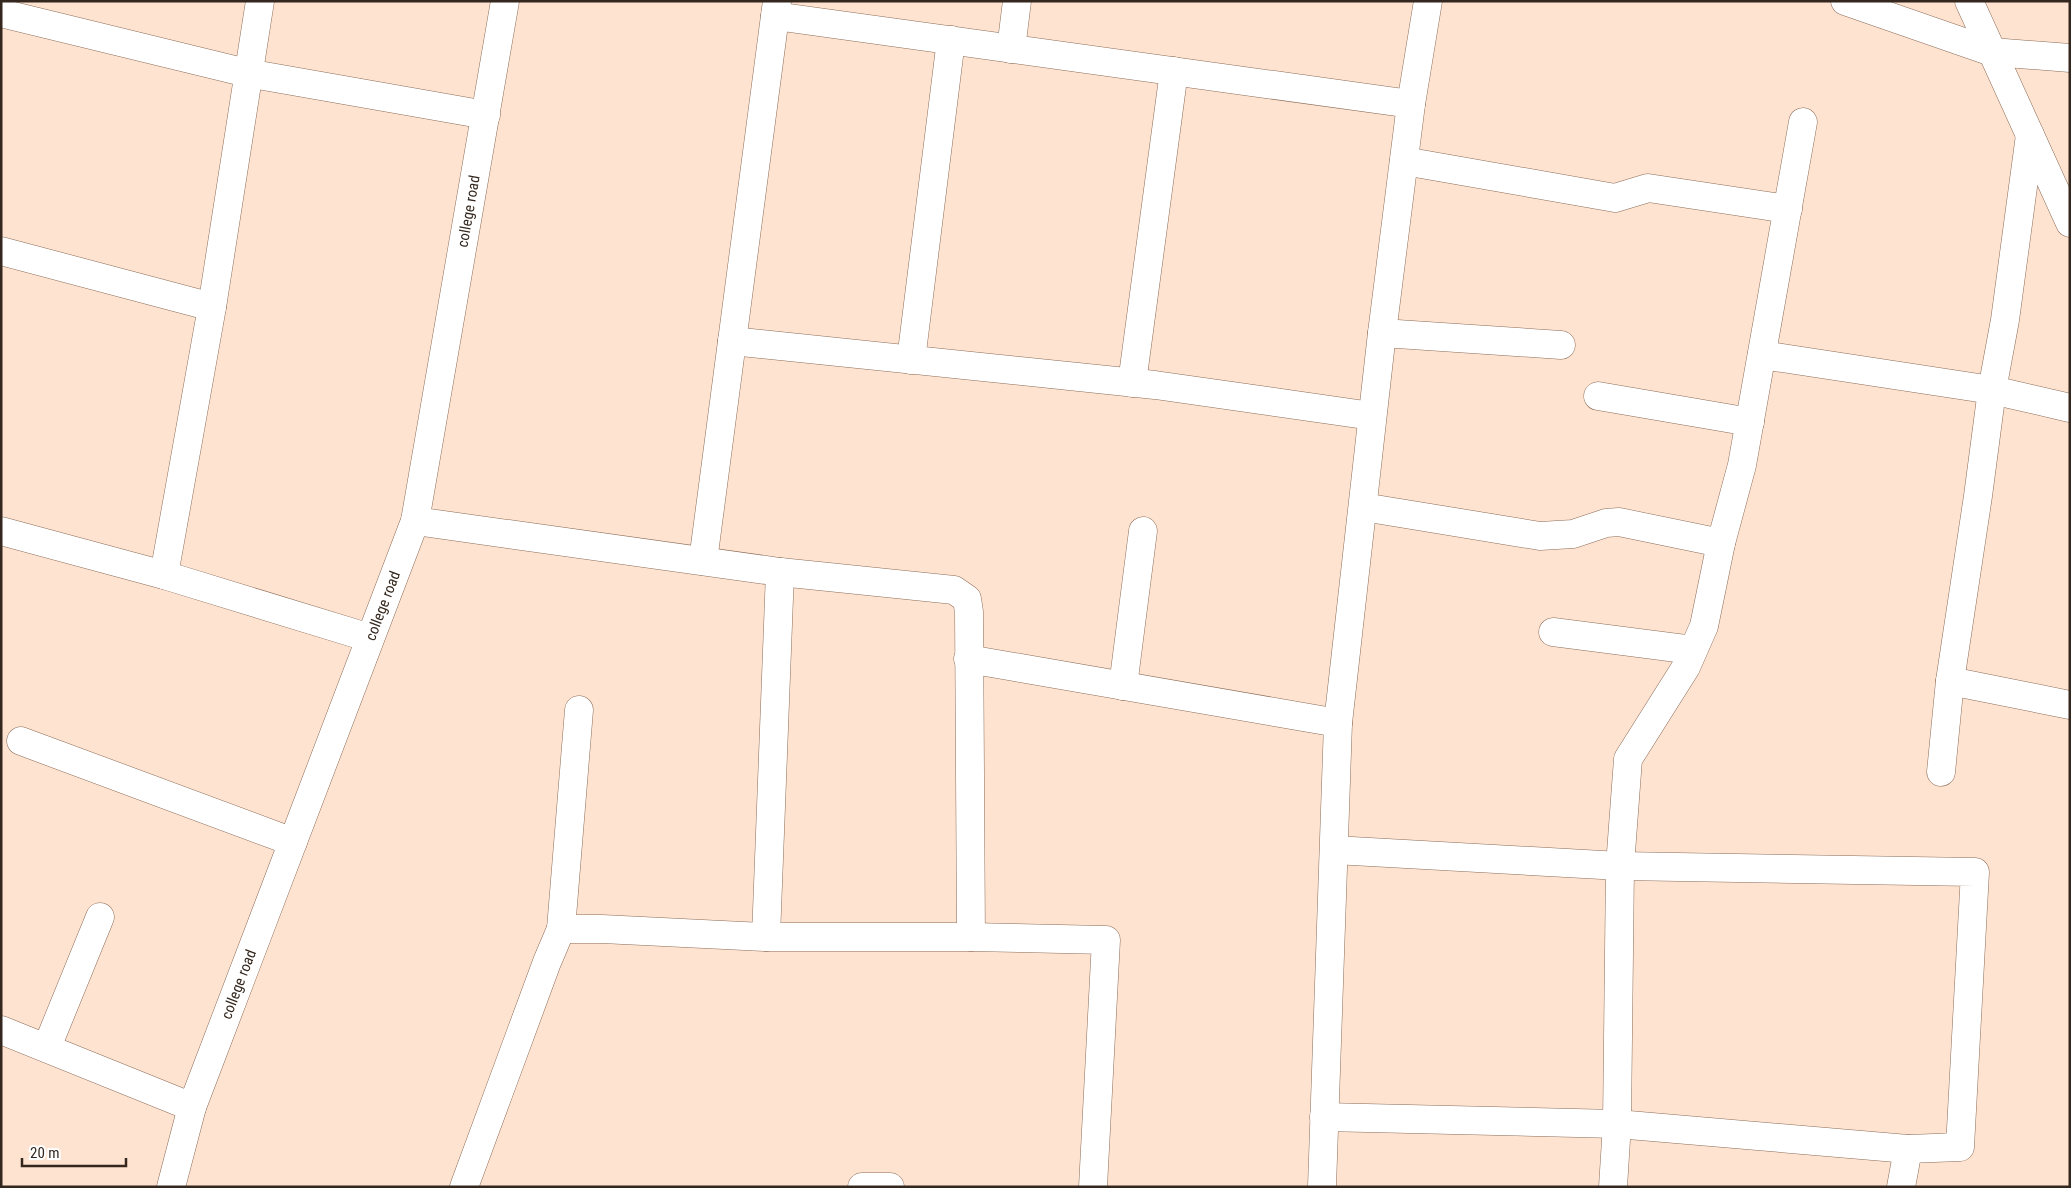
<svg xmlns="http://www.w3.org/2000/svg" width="2071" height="1188" viewBox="0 0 2071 1188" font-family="'Roboto Condensed',sans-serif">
<rect width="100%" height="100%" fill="#ffe3d1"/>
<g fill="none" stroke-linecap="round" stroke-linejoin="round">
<defs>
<g id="minor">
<path d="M1845,1L1992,52L2070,58"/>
<path d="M1969,1L2070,223"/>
<path d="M1,13L247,73L486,115"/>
<path d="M775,16L1411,104"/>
<path d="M1011,49L1017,1"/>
<path d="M1404,161L1615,198L1648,188L1788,209"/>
<path d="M1,251L212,307"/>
<path d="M1382,333L1561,345"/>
<path d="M732,341L1155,385L1372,416"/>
<path d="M1762,355L1992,390L2070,408"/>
<path d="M911,360L951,40"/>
<path d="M1132,383L1174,71"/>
<path d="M1598,396L1750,422"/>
<path d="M1363,507L1540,536L1573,534L1606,523L1619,522L1721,543"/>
<path d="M415,521L780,572L954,590L967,599L969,612L971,937"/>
<path d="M1,531L164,575L370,638"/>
<path d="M703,561L777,1"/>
<path d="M164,575L212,307L260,1"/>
<path d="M1553,632L1693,650"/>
<path d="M968,659L1338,723"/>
<path d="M1950,681L2070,705"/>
<path d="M1123,686L1143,531"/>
<path d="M21,741L293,842"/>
<path d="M1941,772L1950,681L1978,496L1992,390L2005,320L2030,135"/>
<path d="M561,929L579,710"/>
<path d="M766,937L780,572"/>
<path d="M1,1030L192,1107"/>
<path d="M47,1047L100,917"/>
<path d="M1324,1117L1617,1124L1908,1149L1960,1147L1975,872L1620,866L1334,850"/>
<path id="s1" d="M171,1187L192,1107L415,521L505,1"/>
<path d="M464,1187L547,962L561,929H602L766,937H971L1106,940L1093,1187"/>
<path d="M862,1187H890"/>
<path d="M1322,1187L1338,723L1382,333L1411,104L1428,1"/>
<path d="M1613,1187L1617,1124L1620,866L1628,759L1686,667L1704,626L1721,543L1742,465L1803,122"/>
<path d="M1901,1187L1908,1149"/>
</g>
</defs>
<use href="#minor" stroke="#8b6d58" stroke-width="29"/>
<use href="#minor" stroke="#fff" stroke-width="28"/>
</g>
<g text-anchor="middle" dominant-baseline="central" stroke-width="5" stroke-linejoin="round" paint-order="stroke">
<g font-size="15" fill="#34271e" stroke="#fff">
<text stroke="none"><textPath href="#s1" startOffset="1024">college road</textPath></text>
<text stroke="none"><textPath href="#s1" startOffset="619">college road</textPath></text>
<text stroke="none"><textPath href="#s1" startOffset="214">college road</textPath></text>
</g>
</g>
<rect width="2071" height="1188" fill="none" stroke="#34271e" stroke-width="5"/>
<path d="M22 1158v8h104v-8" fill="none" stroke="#34271e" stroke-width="2.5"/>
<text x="30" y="1158" font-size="15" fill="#34271e" stroke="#ffffff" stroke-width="4" paint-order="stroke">20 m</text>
</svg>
